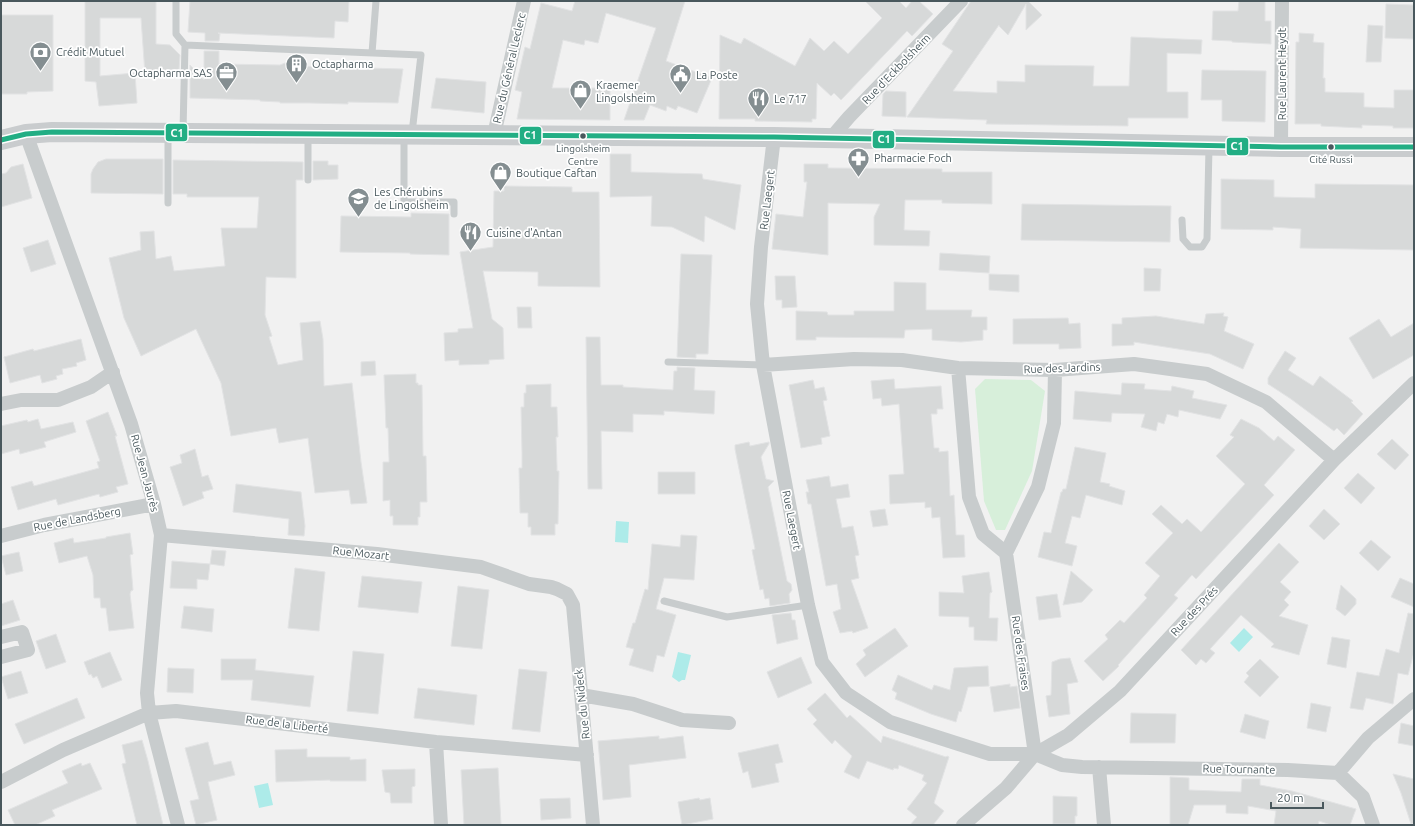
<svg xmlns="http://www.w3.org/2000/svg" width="1415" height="826" viewBox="0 0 1415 826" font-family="Ubuntu,sans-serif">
<rect width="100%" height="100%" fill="#f1f1f1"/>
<path fill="#d7efda" d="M985,379L1031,380L1045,391L1032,471L1005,530H996L984,501L975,389Z"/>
<path fill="#adebe9" d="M616,521L629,522L628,543L615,542Z
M1244,628L1253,637L1239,652L1230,643Z
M678,652L691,655L685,680H682L679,682L672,677Z
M268,783L273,805L259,808L254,786Z"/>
<path fill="#d7d9d9" stroke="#e2e3e4" d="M85,1H156V44L170,45L180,55L179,70H155V73L145,74L141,18H100V76L135,73L137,103L99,106L96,82L85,81Z
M190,1H349L348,22L335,21L334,38L218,33L220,34L219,41H205V33L188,32Z
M575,1H685L666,61L712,78L697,113L678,106L676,110L667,106L666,111L650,105L644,120H624L656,28L606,13L598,43L585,40L584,45L563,40L552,88H610V120L517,119L522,92L515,90L525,47L530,49L541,3L572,11Z
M865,1H899L906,8L912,1H919L933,14L912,36L907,31L841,100L834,93L831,96L817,83L816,119H812V122L755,121V119H719L720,35L741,44L744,38L795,66L810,38L824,51L834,41L848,54L882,18Z
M971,1H1028L1042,15L1026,30V4L1008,35L999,26V25L953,91L997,93V81L1025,82V65L1094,66L1093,86H1129L1131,37L1202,40L1201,54L1167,53V92H1188V118H1128V126L986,124L987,120L907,117L953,51L942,44Z
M1239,1H1265V21H1271V44L1232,42V41L1212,40L1213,11H1238Z
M1386,4L1414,5V39L1385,38Z
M1,15H53V91L27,92V94H1Z
M1368,25L1383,26L1381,62H1366Z
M1299,33L1314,34L1313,42L1324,43L1323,78H1325V92L1364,93V107L1394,108V90H1414V128H1393V126L1362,125V128L1321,126V124H1295L1296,42H1299Z
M204,51H219V64L280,65L290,61L293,66L403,69L398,103L348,102V104L310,103H280V102L260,101V100L190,98V65L204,80Z
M1202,70L1266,71L1265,122L1222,121V100H1201Z
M436,78L486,82L484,113L431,108Z
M886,91L906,92V117L882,116L883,94Z
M610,154H631V172L702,174L703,179L741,185L735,230L705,216L704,242L672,227L651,226L652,196L610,197Z
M106,159H163V194L91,193V174L93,169L98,162Z
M173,160L303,162V180H296V278L266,277L265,315L272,336L269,337L278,365L303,360L300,323L320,321L323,339L324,386L352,383L361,462L367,503L351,504L349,490L315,493L308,438L279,443L276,428L231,436L221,383L196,329L141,356L124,318L109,258L141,250L140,232L154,231L156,259L171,256L174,271L225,266L221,228H257L259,197H187V194H173Z
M313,161H328V165H338V179L313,180Z
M23,164L32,198L1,207V174L6,173L11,167Z
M804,164H828V168L942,169V172H992V204L942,203V200H905L904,230L930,231L929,246L874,245V217L880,204L828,203V255L772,249L776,214L803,217L807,182H804Z
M1221,179L1274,180V197L1315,198V184L1414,185V250L1300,248L1301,229L1273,227V230L1221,229Z
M504,186L572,187V192H599L600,287L538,286V272L483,271L492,319L503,328L504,359L489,360V364L459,365V360L445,361L444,333L458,332V329L473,328L460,252L493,247L494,191H504Z
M1022,204L1171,206L1170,242L1021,240Z
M411,213L449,214V255L410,254V253L340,252L341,216L411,217Z
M48,240L56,264L31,272L23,248Z
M940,253L990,256L989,273L939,270Z
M681,254L712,255L708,354H696V358L677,357Z
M1144,268L1161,269L1160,291H1144Z
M989,274L1019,275V292L989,290Z
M775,276H795L797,307L782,308V300H776Z
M894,282L926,283V310H972L971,317H987V330H983V340L961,342L932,340V329L905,330L904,338L816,337V340H796V311L827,312L828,315H854V311H894Z
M517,307H531L532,328H518Z
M1224,313L1223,316L1228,317L1224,331L1254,344L1243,369L1210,354L1134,342V345L1112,346V324H1122V318L1156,316L1204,324L1206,314Z
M1068,318L1069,324L1080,323L1081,348L1059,349V344H1013V319Z
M1379,319L1391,337L1414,323V355L1373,379L1349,338Z
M586,337H600L601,385H623V387L673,390L674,371H677V367L695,368L694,390L715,391L714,414L664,411V415L633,414V432L601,431L602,489H588Z
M81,339L86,360L76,363L77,366L62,369L63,374L56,376L57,379L42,383L40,375L10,383L4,357L33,349L34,351Z
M1285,351L1296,358L1288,370L1313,386L1320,376L1353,401L1351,402L1363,414L1344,435L1337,428L1334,431L1291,399L1268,384V378Z
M375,361L376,375L361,376V362Z
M416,374V383H418V385H422L423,456H426L427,502H420V517H418V525H393V516H390V500L383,501V462H389V458L388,428H386L384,375Z
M894,379L895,389L941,386L943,409H937V414H931L934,448H939V452L948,451L950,496L954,495L956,535H964L965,557L943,558L940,517L932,518L931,507L925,508V502L890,504L889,475L904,474L899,404L882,406L881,398L873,399L871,381Z
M813,380L815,389L824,387L827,400L823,401L830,436L821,438L822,444L801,448L789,385Z
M1122,383L1145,384L1144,389L1171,391L1172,386L1194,391L1192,398L1227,405L1220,419L1179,410L1178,417L1167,414L1164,424L1158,422L1156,431L1141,427L1145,414L1112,413L1111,422L1073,419L1075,391L1121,395Z
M551,384V407H557V410L558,437H556L557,467V471H559L558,524H555V535H531V527H528V513H520L519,468H522V452L521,407H524V393H526V385Z
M108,412L117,436H115L128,484L116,487L118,492L100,497L99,494L58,505L56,499L18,510L11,487L32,481L34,486L99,468L97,462L100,461L86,421Z
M38,419L41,429L73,422L76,432L44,442L46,447L20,454L19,449L1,454V426L27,420L28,422Z
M1241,419L1259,428L1274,441L1278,436L1295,450L1264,485L1274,495L1196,579L1192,575L1174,595L1178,598L1118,665L1119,666L1103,681L1084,661L1108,639L1105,635L1120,620L1124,623L1147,598L1144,595L1160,576L1145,563L1173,533L1152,514L1161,505L1182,524L1187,519L1201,532L1245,484L1216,456L1234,437L1230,435Z
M1392,439L1409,455L1395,470L1377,454Z
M749,442L750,446L769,442V444L761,457L766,479L774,481L768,487L787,581L791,584L792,590L789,594L790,603L770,606L769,598L765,599L763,589L760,590L752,550L755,549L735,449V445Z
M1075,447L1106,453L1100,482L1110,484L1109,486L1125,491L1122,505L1086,495L1080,518L1072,516L1065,543L1077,546L1072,566L1038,557L1044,532L1051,533L1061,492H1062L1063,489H1066Z
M195,449L202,477L208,475L213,489L202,492L204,498L183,506L170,467L182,463L180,455Z
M658,472H695V494H658Z
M1358,473L1375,488L1361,504L1344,488Z
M829,476L831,487L848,484L850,497L836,499L842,528L853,526L859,555L855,556L859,578L851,580L868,628L853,633L852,631L840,633L833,612L841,609L837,584L826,586L811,504H808L806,492H809L806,480Z
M236,484L301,492L305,526L304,536L288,535L289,519L233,512Z
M885,509L888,525L873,527L870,511Z
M1324,509L1340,524L1324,540L1309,526Z
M130,533L133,554L130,555L133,590L131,591L130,594L134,628L109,631L106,608H101L100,598H94L93,575L87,556L59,563L54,543L73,538L74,543L106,538V537Z
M681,535L697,536L694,580L664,578L656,609L676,615L664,657L657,655L653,672L629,665L634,649L626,647L633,623H635L645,589L648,590L652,544L680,547Z
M1371,540L1391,557L1378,571L1359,553Z
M1279,543L1299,562L1280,582L1291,592L1284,600L1289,605L1279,616L1308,625L1299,655L1271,647L1274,644L1241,615L1210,649L1215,653L1206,663L1201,659L1196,665L1181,650Z
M212,550L226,551L224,566L210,564Z
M19,552L23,571L6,575L1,556Z
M172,561L210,564L208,580L197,579V589L170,588Z
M295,568L325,572L319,631L288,628Z
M1071,571L1093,590L1082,602L1063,605Z
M989,572L992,592L990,593L989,618H998L997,641L974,640V627H969V617L939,616V592L964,593L962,576Z
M362,576L422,582L418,613L358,607Z
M1400,578L1414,584V607L1391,597Z
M1341,585L1356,599V604L1345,616L1336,609Z
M458,586L489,590L482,649L451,646Z
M1057,594L1061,617L1039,620L1036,597Z
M13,600L20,620L1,626V604Z
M184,606L214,609L212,632L181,628Z
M791,613L792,620H795L798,639L777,644L772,615Z
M1408,613L1414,614V652L1408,675L1398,673L1393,704L1366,698L1363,710L1350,708L1357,672L1379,676L1386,649L1399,653Z
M895,628L908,646L865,677L856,664L866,655L863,650Z
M56,634L66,662L46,669L36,641Z
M1332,637L1350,640L1346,668L1327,664Z
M353,651L384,654L378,714L347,711Z
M110,652L122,680L102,688L97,676L93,678L91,674L89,675L84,662Z
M801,657L812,683L778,698L767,672Z
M1070,658L1078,682L1067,684L1070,714L1049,717L1046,696L1051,695L1052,662L1060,659Z
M221,659H256L255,670L314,676L310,707L251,700L253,680H221Z
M1260,659L1279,677L1260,697L1244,682L1249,676L1246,673Z
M988,666L989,686L968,687L961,712L959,711L956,722L931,714L895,699L897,693L892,690L898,675L932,690L934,685L950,690L954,668Z
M168,668L194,669L193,693L167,692Z
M519,669L547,672L540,732L512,729Z
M21,671L28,693L8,699L1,677Z
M1010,684V687L1017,686L1020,708L994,712L990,687Z
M418,688L477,695L474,725L414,718Z
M825,693L847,718L850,715L881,743L883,736L946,757L947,756L949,757L934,803L944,811L933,825H910L917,817L907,809L927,783L922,780L924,775L899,765L898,769L894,768L893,770L867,761L859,779L844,772L852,756L835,740L832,744L813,724L817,720L807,709Z
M77,698L85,718L24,744L15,724Z
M1311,703L1331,707L1326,732L1307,728Z
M1131,713L1176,714L1175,743H1130Z
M1245,714L1269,721L1265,739L1240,732Z
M1401,723L1414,726V746L1398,743Z
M659,736V739L683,736L686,758L629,765L631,797L603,800L598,741Z
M142,740L148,761L163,825H137L122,764L126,763L122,745Z
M208,742L214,765L231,761L235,775L208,782L217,820L196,825L190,801L199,799L185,748Z
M778,744L783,762L775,764L779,782L752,788L748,771L743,773L738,753Z
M307,749V757H350V760L366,759V781H330V780L276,782L275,750Z
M81,763L82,766L90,763L102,789L52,810L55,816L35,825H15L8,810L68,783L62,771Z
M498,768L501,825H464L461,770Z
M415,769V786L412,787V803H391L390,793L385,792L382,770Z
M1393,774L1414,779V823L1411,824L1401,793Z
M1170,777L1189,778V790L1241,792L1242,779H1260V785L1292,791L1356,809L1350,825H1331L1319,821L1318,825H1274L1276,811L1248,806V814L1226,813V805H1194L1188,825H1170Z
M1053,796L1077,797V816H1075V824H1053Z
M570,798L571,818L541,820L540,799Z
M699,798L700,800L710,798L713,819L682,825L678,802Z"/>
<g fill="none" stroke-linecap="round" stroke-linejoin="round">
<path stroke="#c8cccd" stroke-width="7" d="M176,1V34L185,45
M372,53L376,1
M183,131L185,45L421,55L412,133
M404,135V202H454V214
M308,180V134
M168,203V133
M1182,220L1183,239L1190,247H1202L1207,239L1209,147
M668,362L763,365
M664,601L727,617L808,605"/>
<path stroke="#c8cccd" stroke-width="14" d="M26,134L131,424L154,504L161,535L147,693L149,713L178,825
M494,135L524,1
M774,137L761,247L757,304L763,365L808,605L822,662L846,693L890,722L990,754H1035L1062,765L1082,767L1288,770L1338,773L1368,738L1414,699
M831,138L849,117L961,1
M1281,147L1282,1
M763,365L854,359L902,360L958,368L1055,370L1134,364L1207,374L1266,402L1334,460
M958,368L969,497L983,534L1006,553
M1,404L21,400H58L91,387L113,372
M161,535L377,554L481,567L529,584L551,587L557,589L567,594L573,605L593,825
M1,536L44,525L154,504
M1,637L22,632L28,650L1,657
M581,695L633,704L682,720L729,723
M436,742L441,825
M1035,754L1006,553L1038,487L1054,423L1055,370
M1099,767L1104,825
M1338,773L1363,797L1373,825
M1,782L63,750L149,713L176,711L436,742L587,755
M963,825L1006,788L1035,754L1068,735L1120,691L1334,460L1414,383"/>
<path stroke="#c9ccce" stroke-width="20" d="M1,140L26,134L52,132L774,137L1281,147H1414"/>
<defs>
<path id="bus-1" d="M1,140L26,134L52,132L774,137L1281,147H1414"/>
</defs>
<use href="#bus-1" stroke="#fff" stroke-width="8"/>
<use href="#bus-1" stroke="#22ae84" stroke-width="5"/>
</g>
<defs>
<symbol id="bank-pin" viewBox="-11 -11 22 30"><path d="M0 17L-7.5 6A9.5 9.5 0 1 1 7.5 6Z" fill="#848e91" stroke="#fff"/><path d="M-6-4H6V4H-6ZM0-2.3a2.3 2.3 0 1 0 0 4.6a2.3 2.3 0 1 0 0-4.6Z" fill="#fff"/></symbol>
<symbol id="building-pin" viewBox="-11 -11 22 30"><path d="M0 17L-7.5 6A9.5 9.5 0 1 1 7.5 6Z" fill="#848e91" stroke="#fff"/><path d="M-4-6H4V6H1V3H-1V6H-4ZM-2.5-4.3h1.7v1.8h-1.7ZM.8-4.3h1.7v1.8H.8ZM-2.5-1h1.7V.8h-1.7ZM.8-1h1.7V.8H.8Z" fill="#fff"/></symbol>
<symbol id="office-pin" viewBox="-11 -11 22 30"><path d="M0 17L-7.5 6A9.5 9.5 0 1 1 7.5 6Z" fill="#848e91" stroke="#fff"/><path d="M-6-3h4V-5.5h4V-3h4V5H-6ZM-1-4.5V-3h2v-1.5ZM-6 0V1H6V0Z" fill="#fff"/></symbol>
<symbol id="civic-pin" viewBox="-11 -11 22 30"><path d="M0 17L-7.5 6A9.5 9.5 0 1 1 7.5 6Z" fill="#848e91" stroke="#fff"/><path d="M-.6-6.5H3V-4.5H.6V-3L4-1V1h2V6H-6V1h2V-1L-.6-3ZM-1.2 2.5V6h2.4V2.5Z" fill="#fff"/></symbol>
<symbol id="shop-pin" viewBox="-11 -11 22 30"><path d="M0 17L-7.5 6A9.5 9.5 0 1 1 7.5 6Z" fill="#848e91" stroke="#fff"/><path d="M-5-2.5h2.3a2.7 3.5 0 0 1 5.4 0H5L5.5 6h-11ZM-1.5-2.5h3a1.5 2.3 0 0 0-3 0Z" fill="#fff"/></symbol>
<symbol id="restaurant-pin" viewBox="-11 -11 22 30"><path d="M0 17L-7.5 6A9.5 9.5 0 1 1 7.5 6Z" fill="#848e91" stroke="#fff"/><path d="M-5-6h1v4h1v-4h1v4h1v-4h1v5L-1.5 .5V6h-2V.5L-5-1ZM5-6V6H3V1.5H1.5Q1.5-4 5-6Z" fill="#fff"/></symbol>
<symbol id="pharmacy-pin" viewBox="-11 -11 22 30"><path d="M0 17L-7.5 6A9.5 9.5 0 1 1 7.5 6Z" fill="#848e91" stroke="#fff"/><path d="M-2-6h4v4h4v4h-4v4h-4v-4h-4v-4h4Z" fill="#fff"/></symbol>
<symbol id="school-pin" viewBox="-11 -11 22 30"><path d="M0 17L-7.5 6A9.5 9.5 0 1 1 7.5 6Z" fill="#848e91" stroke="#fff"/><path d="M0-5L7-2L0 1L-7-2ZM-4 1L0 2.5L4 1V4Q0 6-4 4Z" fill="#fff"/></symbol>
</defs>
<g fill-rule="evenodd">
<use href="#bank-pin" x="28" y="40" width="25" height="34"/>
<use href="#building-pin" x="284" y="52" width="25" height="34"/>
<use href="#office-pin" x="214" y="60" width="25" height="34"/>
<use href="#civic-pin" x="668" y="62" width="25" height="34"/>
<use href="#shop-pin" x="568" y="78" width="25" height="34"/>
<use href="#restaurant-pin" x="746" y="86" width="25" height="34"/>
<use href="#pharmacy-pin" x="846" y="146" width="25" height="34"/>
<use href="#shop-pin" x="488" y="160" width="25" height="34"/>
<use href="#school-pin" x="346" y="186" width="25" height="34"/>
<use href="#restaurant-pin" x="458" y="220" width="25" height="34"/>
</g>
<g fill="#49585d" stroke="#fff" stroke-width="1.5">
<circle cx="583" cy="136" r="3.5"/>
<circle cx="1331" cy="147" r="3.5"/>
</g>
<g text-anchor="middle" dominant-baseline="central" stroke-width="3.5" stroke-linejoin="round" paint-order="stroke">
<g font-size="10" fill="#49585d" stroke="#fff">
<text x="583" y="148">Lingolsheim<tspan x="583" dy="13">Centre</tspan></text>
<text x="1331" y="159">Cité Russi</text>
</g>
<g font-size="11" fill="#49585d" stroke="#fff" text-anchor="start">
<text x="56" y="52">Crédit Mutuel</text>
<text x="312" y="64">Octapharma</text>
<text x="212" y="73" text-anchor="end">Octapharma SAS</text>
<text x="696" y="75">La Poste</text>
<text x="596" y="85">Kraemer<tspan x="596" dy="13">Lingolsheim</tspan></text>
<text x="774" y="99">Le 717</text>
<text x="874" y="158">Pharmacie Foch</text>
<text x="516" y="173">Boutique Caftan</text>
<text x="374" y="192">Les Chérubins<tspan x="374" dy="13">de Lingolsheim</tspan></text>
<text x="486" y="233">Cuisine d'Antan</text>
</g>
<g font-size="11" fill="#49585d" stroke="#fff">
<text transform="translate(509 68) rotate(-77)">Rue du Général Leclerc</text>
<text transform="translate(896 69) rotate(-46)">Rue d'Eckbolsheim</text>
<text transform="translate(1282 74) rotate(-90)">Rue Laurent Heydt</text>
<text transform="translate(767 200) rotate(-83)">Rue Laegert</text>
<text transform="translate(1062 368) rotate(-2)">Rue des Jardins</text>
<text transform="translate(145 473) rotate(75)">Rue Jean Jaurès</text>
<text transform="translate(77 519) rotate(-11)">Rue de Landsberg</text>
<text transform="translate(792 520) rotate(79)">Rue Laegert</text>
<text transform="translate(361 553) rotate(6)">Rue Mozart</text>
<text transform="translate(1194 611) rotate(-47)">Rue des Prés</text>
<text transform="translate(1021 653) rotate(82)">Rue des Fraises</text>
<text transform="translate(582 704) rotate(-96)">Rue du Nideck</text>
<text transform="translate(287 724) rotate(7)">Rue de la Liberté</text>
<text transform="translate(1239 769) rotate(1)">Rue Tournante</text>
</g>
</g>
<g stroke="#fff" stroke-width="1.5">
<rect x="165" y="123" width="23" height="19" rx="4" fill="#22ae84"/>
<rect x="519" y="126" width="23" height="19" rx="4" fill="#22ae84"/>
<rect x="872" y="130" width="23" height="19" rx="4" fill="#22ae84"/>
<rect x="1226" y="137" width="23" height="19" rx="4" fill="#22ae84"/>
</g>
<g font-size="11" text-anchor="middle" font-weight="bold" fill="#fff">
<text x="177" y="137">C1</text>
<text x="530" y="139">C1</text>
<text x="884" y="143">C1</text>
<text x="1237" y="150">C1</text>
</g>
<rect width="1415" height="826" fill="none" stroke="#49585d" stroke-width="4"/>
<path d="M1271 802v6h52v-6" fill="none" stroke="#49585d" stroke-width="2"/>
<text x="1277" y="802" font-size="12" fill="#49585d" stroke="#ffffff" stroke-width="3" paint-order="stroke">20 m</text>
</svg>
